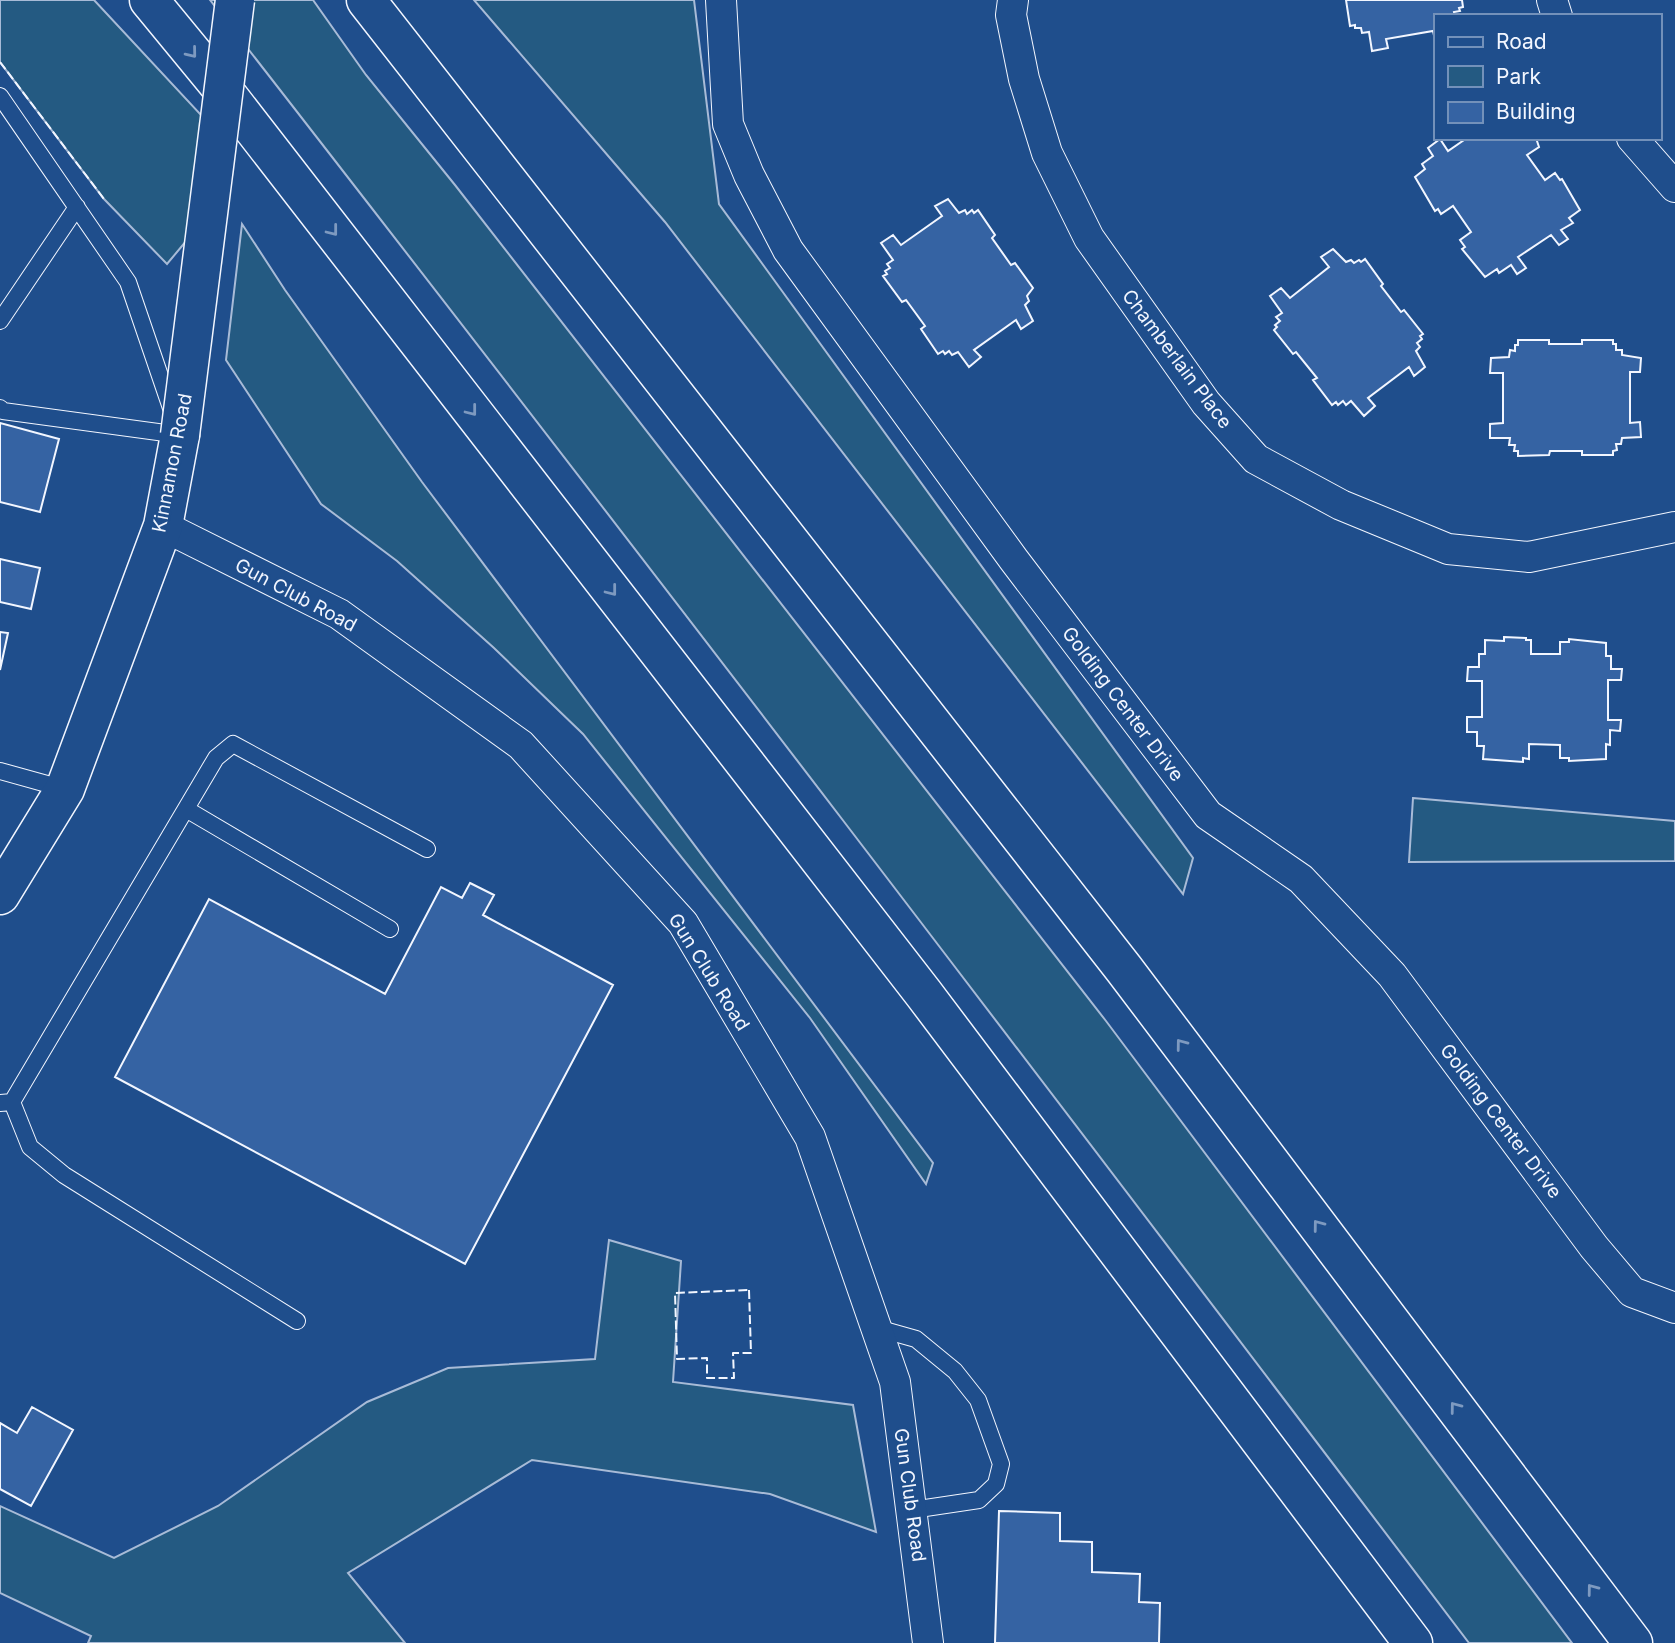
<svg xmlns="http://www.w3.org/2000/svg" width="1675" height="1643" viewBox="0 0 1675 1643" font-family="Inter,sans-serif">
<rect width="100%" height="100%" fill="#1f4e8c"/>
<path fill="#245a82" stroke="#a8bbd7" stroke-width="2" d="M0,0H94L202,116L187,240L167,264L104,199L0,62Z
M210,0H313L366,75L455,185L1106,1021L1572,1643H1469C1052,1093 634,544 210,0Z
M474,0H694L719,204L1193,858L1183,894L665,222Z
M242,224L285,290L422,482L933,1163L926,1184L810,1018L583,734L494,648L397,561L321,504L226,360Z
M1413,798L1675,821V861L1409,862Z
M609,1240L681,1261L673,1382L853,1405L876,1532L770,1494L532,1460L348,1573L405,1643H88L91,1636L0,1593V1506L114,1558L218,1506L367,1402L448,1368L595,1359Z"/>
<path fill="#3563a3" stroke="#f2f6ff" stroke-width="2" d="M1346,0H1462L1463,7L1459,8L1460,11L1454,12L1455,16H1435V40L1433,31L1386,39L1388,48L1372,51L1369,32L1362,33L1361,28H1355V25L1350,26Z
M1467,138H1536L1539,147L1527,155L1545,180L1555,173L1560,180L1562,179L1580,210L1569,218L1573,223L1561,230L1568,239L1559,245L1551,235L1518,257L1526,268L1517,274L1511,265L1499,273L1497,269L1485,277L1462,249L1465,247L1460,240L1471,232L1453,206L1441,214L1438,209L1435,211L1415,177L1425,169L1422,164L1433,156L1428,148L1440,139L1448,151Z
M948,199L959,213L965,210L967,214L972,210L974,213L978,210L995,235L992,238L1011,265L1015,263L1033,288L1027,296L1029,301L1025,305L1033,321L1021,329L1016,320L974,350L981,357L969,367L958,352L952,355L949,351L945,354L943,351L938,354L921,329L925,326L906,300L902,302L883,276L887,274L885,271L890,268L887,264L893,260L881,243L893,235L901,245L942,216L935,206Z
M1333,249L1346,262L1351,260L1354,263L1359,260L1361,262L1365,259L1383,284L1381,286L1401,312L1404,310L1423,334L1420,336L1422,339L1417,343L1420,347L1416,351L1425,367L1414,376L1409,367L1368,398L1375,406L1364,416L1351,401L1346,405L1343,401L1338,405L1336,402L1332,405L1313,380L1317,378L1296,352L1293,354L1274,330L1277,327L1275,325L1280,321L1276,317L1282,313L1270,296L1281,288L1290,298L1329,267L1321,257Z
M1518,340H1549V344H1582V340H1613V344H1616V350H1622V355L1641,358L1640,372H1630V423L1640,422L1641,437L1622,438L1621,444H1616L1617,450L1613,451V455H1582V451H1550L1549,455L1518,456V451H1514L1515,445H1509L1510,438H1490V424L1503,423V373H1490L1491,358L1509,357L1510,350L1515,351V345H1518Z
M0,423L59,439L40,512L0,502Z
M0,559L40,568L31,609L0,602Z
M0,632L8,633L0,670Z
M1504,637L1526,638V640H1531V654H1560V642H1569V639L1606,643V656H1611V669H1622L1621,680H1608V720H1621L1620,731L1610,730V745L1606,744V759L1569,761V758H1560V745L1529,744V759L1523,758V762L1483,759L1484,746H1477V732H1467V717H1482V681H1467L1468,667H1479V654H1485V640L1504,641Z
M470,883L494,895L483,915L613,985L465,1264L115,1077L209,899L385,994L441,887L462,898Z
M32,1407L73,1430L31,1506L0,1489V1423L17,1433Z
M999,1511L1060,1513V1541L1092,1542V1572L1140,1574L1139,1602L1160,1603L1159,1643H995Z"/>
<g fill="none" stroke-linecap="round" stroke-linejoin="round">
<defs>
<path id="service" d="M0,96L128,282L172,411
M0,321L77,207
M0,408L3,411L180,435
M0,771L65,789
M186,809L390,929
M12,1102L30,1147L64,1175L297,1321
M0,1103L12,1102L216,758L233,744L427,849
M877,1328L916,1339L955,1371L978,1400L1001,1464L996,1484L979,1500L912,1510"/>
<path id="minor" d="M721,0L728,124L749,175L788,250L1014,560L1208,815L1301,879L1392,975L1594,1247L1632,1292L1675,1308
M1013,0L1011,15L1024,79L1047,153L1089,238L1206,403L1256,459L1341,505L1448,549L1529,557L1675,527
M1552,0L1557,16
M1632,138L1675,187
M163,526L339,614L521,745L683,923L810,1137L895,1382L928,1643"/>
<path id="secondary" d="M0,895L65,789L163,526L180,435"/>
<path id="motorway" d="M149,0L228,96L924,994L1413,1643
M366,0L1124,969L1633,1643"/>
</defs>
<use href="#service" stroke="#f2f6ff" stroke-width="18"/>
<use href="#minor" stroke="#f2f6ff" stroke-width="32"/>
<use href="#secondary" stroke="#f2f6ff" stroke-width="41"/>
<use href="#motorway" stroke="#f2f6ff" stroke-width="41"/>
<use href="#service" stroke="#1f4e8c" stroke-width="16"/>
<use href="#minor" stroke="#1f4e8c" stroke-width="30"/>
<use href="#secondary" stroke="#1f4e8c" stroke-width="38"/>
<use href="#motorway" stroke="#1f4e8c" stroke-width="38"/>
<defs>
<path id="secondary-bridge" d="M180,435L235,0"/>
</defs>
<use href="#secondary-bridge" stroke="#f2f6ff" stroke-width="41" stroke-linecap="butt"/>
<use href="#secondary-bridge" stroke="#1f4e8c" stroke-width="38"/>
<path stroke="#f2f6ff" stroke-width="2" stroke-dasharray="9 3.5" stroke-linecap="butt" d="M0,62L104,199
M749,1290L751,1353H733L734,1378H707V1358L677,1359L675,1293Z"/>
</g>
<defs><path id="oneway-chevron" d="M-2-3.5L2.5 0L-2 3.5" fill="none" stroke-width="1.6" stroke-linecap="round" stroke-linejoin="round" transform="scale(1.75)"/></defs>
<g stroke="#7e9ac0">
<use href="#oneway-chevron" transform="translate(192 53) rotate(51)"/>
<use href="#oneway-chevron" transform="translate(333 231) rotate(52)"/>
<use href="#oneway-chevron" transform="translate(472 411) rotate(52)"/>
<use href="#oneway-chevron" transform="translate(612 591) rotate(52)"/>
<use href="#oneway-chevron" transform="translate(1181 1044) rotate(-127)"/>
<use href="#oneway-chevron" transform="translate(1318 1225) rotate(-127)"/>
<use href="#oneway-chevron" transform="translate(1455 1407) rotate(-127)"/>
<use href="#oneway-chevron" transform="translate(1592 1589) rotate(-127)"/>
</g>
<g text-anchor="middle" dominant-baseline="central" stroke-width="5" stroke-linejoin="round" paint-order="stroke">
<g font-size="19" fill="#f2f6ff" stroke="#1f4e8c">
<text transform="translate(1177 359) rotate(53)">Chamberlain Place</text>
<text transform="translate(172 463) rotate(-79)">Kinnamon Road</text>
<text transform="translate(296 595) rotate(28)">Gun Club Road</text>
<text transform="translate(1123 704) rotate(53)">Golding Center Drive</text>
<text transform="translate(709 972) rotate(58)">Gun Club Road</text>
<text transform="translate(1501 1121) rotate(53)">Golding Center Drive</text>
<text transform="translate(910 1495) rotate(82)">Gun Club Road</text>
</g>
</g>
<rect x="1434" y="14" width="228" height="126" fill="#1f4e8c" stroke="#7391ba" stroke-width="2"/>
<rect x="1448" y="37" width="35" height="10" fill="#1f4e8c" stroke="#7391ba" stroke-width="2"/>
<text x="1496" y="49" font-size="21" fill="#f2f6ff">Road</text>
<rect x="1448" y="66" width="35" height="21" fill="#245a82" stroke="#7391ba" stroke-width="2"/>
<text x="1496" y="84" font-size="21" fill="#f2f6ff">Park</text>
<rect x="1448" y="102" width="35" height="21" fill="#3563a3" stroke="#7391ba" stroke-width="2"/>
<text x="1496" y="119" font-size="21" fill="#f2f6ff">Building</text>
</svg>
